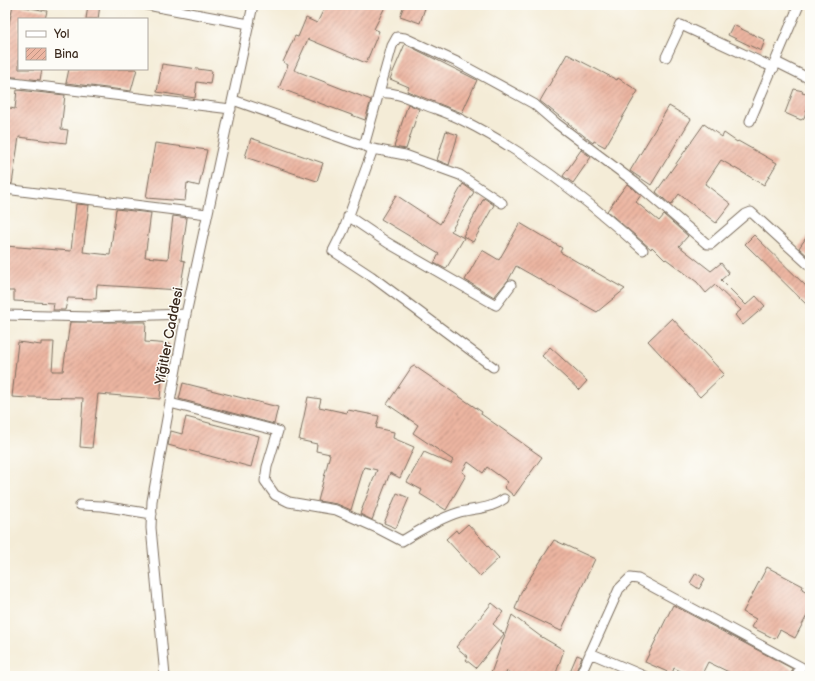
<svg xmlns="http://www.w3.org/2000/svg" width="815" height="681" viewBox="0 0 815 681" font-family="'Balsamiq Sans',sans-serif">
<defs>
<pattern id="building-hatch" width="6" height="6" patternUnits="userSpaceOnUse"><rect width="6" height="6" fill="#ecb5a1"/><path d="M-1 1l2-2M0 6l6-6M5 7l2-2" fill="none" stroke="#c09383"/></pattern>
</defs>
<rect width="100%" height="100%" fill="#fdfcf7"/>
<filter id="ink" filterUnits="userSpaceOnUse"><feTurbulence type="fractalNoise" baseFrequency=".025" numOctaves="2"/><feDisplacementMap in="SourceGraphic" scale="8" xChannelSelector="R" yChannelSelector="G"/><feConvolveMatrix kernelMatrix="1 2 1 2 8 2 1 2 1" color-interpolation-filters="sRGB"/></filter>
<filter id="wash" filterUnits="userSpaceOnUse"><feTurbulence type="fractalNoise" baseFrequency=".012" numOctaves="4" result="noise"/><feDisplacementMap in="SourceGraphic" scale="16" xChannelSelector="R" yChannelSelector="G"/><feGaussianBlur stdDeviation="0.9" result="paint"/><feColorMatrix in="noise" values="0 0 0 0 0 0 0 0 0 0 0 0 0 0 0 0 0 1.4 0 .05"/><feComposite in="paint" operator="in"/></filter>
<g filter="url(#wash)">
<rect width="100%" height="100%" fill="#f4ecd7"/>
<g id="blocks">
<path fill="url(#building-hatch)" d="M13,5L47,11L45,19H19V69H42L40,80L5,76V43Z
M88,5H100L98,19H86Z
M326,5H386L374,29L379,31L366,63L308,39L294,70L371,100L365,120L279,88L288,65L283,62L295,36L298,37L306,18L317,23Z
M404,5H426L420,23L400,16Z
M733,25L765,40L761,51L728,35Z
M405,44L477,80L462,113L407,91L409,87L390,79Z
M567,54L617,80L618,78L638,91L605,147L594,141L593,143L540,101Z
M162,64L212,71L210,84L197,82L195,98L157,92Z
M69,69H137L131,91L66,83Z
M794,89L803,91L802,93L810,95L809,103L804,118L801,120L785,113Z
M17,90L65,95L61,129L68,130L66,143L19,137L12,184L5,183V140L8,120L5,119V107L15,109Z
M408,104L419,109L406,149L394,147Z
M669,106L691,119L651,185L630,171Z
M704,124L722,137L724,133L737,142L738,141L777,163L764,185L721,160L705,184L731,204L716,223L679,194L671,205L656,192Z
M446,131L458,135L449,165L437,160Z
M251,138L323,163L317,181L245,157Z
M155,143L207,150L199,186L187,183L185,201L146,198Z
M581,150L591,157L573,183L563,176Z
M463,184L474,192L451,231L464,238L446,269L434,263L439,254L381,219L396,195L440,224Z
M627,184L641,195L636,202L659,221L664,215L688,236L679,246L711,271L721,263L729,273L721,280L746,305L756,296L765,306L743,325L735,315L741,310L715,285L706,293L697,282L666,259L665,260L652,247L651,249L607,211Z
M484,198L494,205L473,242L463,236Z
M76,204L89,205L83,252L110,255L116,209L151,213L145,257L168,259L173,216L187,218L181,260L185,261L180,290L97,285L96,299L68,298L65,310H53L54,303L14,301V291H5V246L71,251Z
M520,223L562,248L560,252L625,289L597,312L516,266L509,279L494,297L465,280L482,250L499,260Z
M810,232V258L799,248Z
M754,235L810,290V308L745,244Z
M672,318L724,374L700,397L648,341Z
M70,322H146L145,342L170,344L169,357H166L165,377L162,376L160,399L98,394L92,448L80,447L83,398L28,397V398L12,397L18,342L41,345V342H54L52,371H63Z
M550,347L587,381L579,390L542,356Z
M413,365L482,412L481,414L542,457L514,496L504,487L508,482L487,467L483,473L468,462L462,472L466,475L446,510L420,494L422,490L407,482L424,452L451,464L453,460L413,433L418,425L387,404Z
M183,383L278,407L274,424L179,399Z
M308,397L321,399L319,407L347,413L348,410L379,416L376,428L394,432L393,438L414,447L400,478L390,473L372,520L360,514L377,470L364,467L351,510L337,504L318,501L330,454L316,451L317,444L299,440Z
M186,417L259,436L251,467L168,445L171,431L182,434Z
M397,493L409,498L396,528L384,523Z
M468,524L499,558L480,576L446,539L456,530L458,533Z
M554,540L595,559L561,631L515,609L521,592Z
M767,567L803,586L802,589L810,594V610L795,638L780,630L775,639L751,627L756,619L743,612Z
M696,573L705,579L699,589L690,583Z
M492,603L503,612L493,624L504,634L476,668L466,660L468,657L456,647Z
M673,605L793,669L790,676H737L708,662L701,676H691L674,668L672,674L645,662Z
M512,615L540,636L564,650L555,676H515L507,671L505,676H490Z
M577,655L582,657L574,676H568Z"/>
</g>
</g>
<g filter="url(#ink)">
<use href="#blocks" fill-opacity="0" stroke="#7c6e5f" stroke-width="1"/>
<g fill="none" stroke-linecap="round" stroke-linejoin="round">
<defs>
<path id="minor" d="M147,5L249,24
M666,57L681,25L774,68
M776,62L810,79
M5,82L231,109
M379,93C395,91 410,99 425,105C438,110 451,114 462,120C527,152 590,202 643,250
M233,100L373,149L405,155L460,175L502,203
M750,121L799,5
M364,146L392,46L397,37L405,38L457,62L534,104L556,123L637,184L707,244H711L746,214L751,212L810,266
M373,149L344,229L333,251L371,276L493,367
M5,189L207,214
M348,216L388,243L494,304L496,305L511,285
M5,315L93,317L186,314
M170,403L278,431L267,467L265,481L275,495L289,502L336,510L379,529L402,541C420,530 440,518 460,512C476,508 491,509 504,499
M80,505L102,506L152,514
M590,653L644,676
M165,676L151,528L152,501L186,314L253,5
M580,676L619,589L630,578L638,579L801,667L796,676"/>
</defs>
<use href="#minor" stroke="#7c6e5f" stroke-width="11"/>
<use href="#minor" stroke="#fff" stroke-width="9"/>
</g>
</g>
<g text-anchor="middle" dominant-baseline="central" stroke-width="3" stroke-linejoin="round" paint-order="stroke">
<g font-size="14" fill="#3b2a1e" stroke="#fdfcf7">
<text transform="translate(169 336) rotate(-79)">Yiğitler Caddesi</text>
</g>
</g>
<rect width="815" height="681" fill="none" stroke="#fdfcf7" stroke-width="20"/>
<rect x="18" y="18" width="130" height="52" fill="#fdfcf7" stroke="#afa8a0"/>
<rect x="26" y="31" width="20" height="6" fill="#ffffff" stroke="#afa8a0"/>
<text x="54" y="38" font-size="12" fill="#3b2a1e">Yol</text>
<rect x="26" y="48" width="20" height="12" fill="url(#building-hatch)" stroke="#afa8a0"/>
<text x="54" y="58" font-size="12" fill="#3b2a1e">Bina</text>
</svg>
